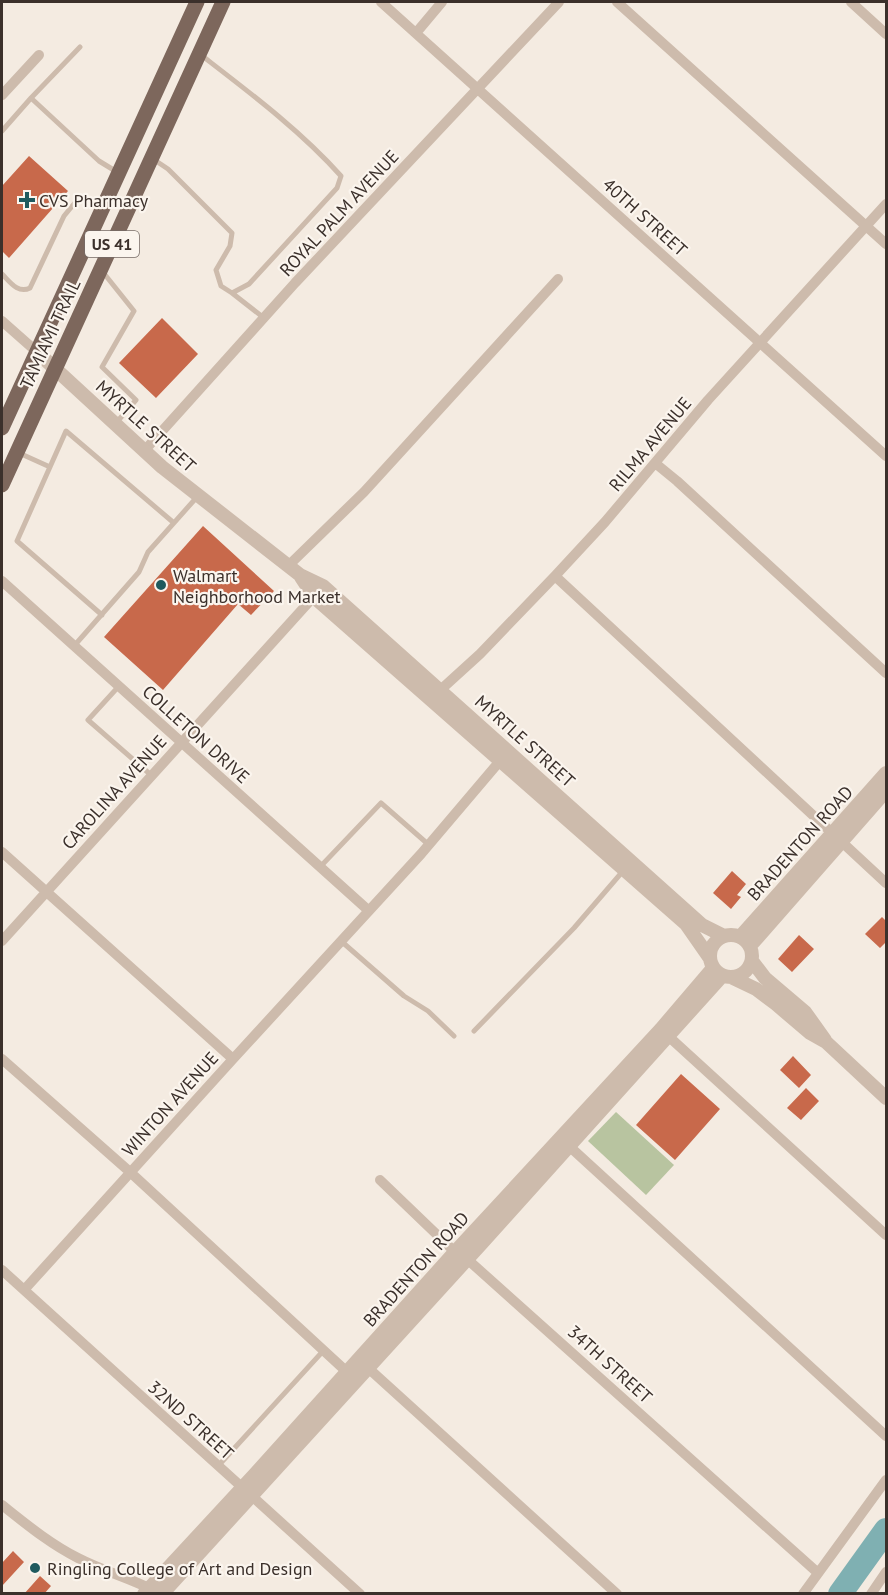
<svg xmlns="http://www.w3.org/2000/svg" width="888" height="1595" viewBox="0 0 888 1595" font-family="'PT Sans',sans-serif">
<rect width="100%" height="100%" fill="#f4ebe1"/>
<path fill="#b8c4a0" d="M616,1112L674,1165L646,1195L588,1141Z"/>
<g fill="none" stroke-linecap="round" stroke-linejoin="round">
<path stroke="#7fb0b2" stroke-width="24" d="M840,1594L886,1530"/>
</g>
<path fill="#c8694b" d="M29,156L68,191L9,258L2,251V186Z
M162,318L198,354L156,398L119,363Z
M203,526L274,591L251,615L238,604L163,690L104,637Z
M732,871L746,884L737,895L741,897L731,909L713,893Z
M882,917L886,921V942L880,948L865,934Z
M799,935L814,949L792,972L778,959Z
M793,1056L811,1075L799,1088L780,1070Z
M681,1074L720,1109L675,1160L636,1125Z
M806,1088L819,1101L801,1120L787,1108Z
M13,1551L24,1562L2,1586V1563Z
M40,1576L51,1586L44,1594H24Z"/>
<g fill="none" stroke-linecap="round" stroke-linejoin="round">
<path stroke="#cdbbac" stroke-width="5" d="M31,98L80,47
M2,131L31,98L99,161L117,172
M153,159L168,169L232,233L230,246L216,270L221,286L232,293L249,284L337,188L341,176C301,131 249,92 201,55
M102,271L134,311L102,367L136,400L116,423
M2,274C10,282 18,294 30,288L64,216L78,199H85L101,209
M232,293L264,318
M19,453L50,467
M102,615L17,541L66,431L174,523
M74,646L139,572L148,552L197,497
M119,686L88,720L151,775
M320,867L381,803L429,845
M341,941L404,996L428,1011L454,1036
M474,1031L574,928L623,871
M219,1465L324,1350"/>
<path stroke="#cdbbac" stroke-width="10" d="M381,2L886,456
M617,2L886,244
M851,2L886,34
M416,33L442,2
M2,95L39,55
M2,321L37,352
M145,450L295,283L559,2
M655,463L677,481L886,673
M288,566L364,492L558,279
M555,576L886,883
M2,581L368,910
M436,694L480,654L555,576L605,522L708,400L886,204
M2,852L233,1059
M2,941L318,592
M667,1035L886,1235
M2,1059L130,1172L347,1372
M569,1146L886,1436
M380,1180L455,1252L467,1259L818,1573
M2,1270L360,1594
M24,1290L233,1059L421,854L505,755
M367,1367L617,1594
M2,1505C26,1524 50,1544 78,1558C103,1571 130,1578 155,1591
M803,1594L886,1480
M871,1594L886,1572"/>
<path stroke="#cdbbac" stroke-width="14" d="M37,352L162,467L300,575L323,586L702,925L724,936
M301,577L314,597L686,924L709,957
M710 956a21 21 0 1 1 42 0a21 21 0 1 1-42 0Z
M740,937L886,773
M750,946L886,791
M752,961L765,978L805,1012L825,1040
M733,978L756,989L776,1004L810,1033L826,1042L886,1098
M144,1594L256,1473L455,1252L661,1029L713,968
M162,1594L481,1244L722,976"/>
<path stroke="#7d675c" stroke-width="15" d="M2,428L197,2
M2,485L223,2"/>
</g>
<g fill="#1f5a5e" stroke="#fbf5ee" stroke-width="2">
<path d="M24 191h6v6h6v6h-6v6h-6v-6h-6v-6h6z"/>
<circle cx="161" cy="585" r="6"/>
<circle cx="35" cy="1568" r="6"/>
</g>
<g text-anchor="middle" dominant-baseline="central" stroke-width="4.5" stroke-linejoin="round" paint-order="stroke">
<rect fill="#fbf5ee" stroke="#756b66" stroke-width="1.5" x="85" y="231" width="54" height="26" rx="4.5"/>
<g font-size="16" font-weight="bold" fill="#3b302b">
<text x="112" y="244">US 41</text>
</g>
<g font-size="18" fill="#3b302b" stroke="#fbf5ee" text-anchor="start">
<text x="39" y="200">CVS Pharmacy</text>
<text x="173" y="575">Walmart<tspan x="173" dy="21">Neighborhood Market</tspan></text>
<text x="47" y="1568">Ringling College of Art and Design</text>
</g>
<g font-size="18" fill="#3b302b" stroke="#fbf5ee">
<text transform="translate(339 213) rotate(-47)">ROYAL PALM AVENUE</text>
<text transform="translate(645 217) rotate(42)">40TH STREET</text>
<text transform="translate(50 334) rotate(-65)">TAMIAMI TRAIL</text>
<text transform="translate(146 426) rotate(42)">MYRTLE STREET</text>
<text transform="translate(650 444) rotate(-50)">RILMA AVENUE</text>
<text transform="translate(196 734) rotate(42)">COLLETON DRIVE</text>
<text transform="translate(525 741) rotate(42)">MYRTLE STREET</text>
<text transform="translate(114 792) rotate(-48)">CAROLINA AVENUE</text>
<text transform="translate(800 843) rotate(-48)">BRADENTON ROAD</text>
<text transform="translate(170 1104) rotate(-48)">WINTON AVENUE</text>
<text transform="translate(416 1269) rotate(-48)">BRADENTON ROAD</text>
<text transform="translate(610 1364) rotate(42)">34TH STREET</text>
<text transform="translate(191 1420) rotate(42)">32ND STREET</text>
</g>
</g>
<rect width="888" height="1595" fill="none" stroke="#3b302b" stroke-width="6"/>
</svg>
